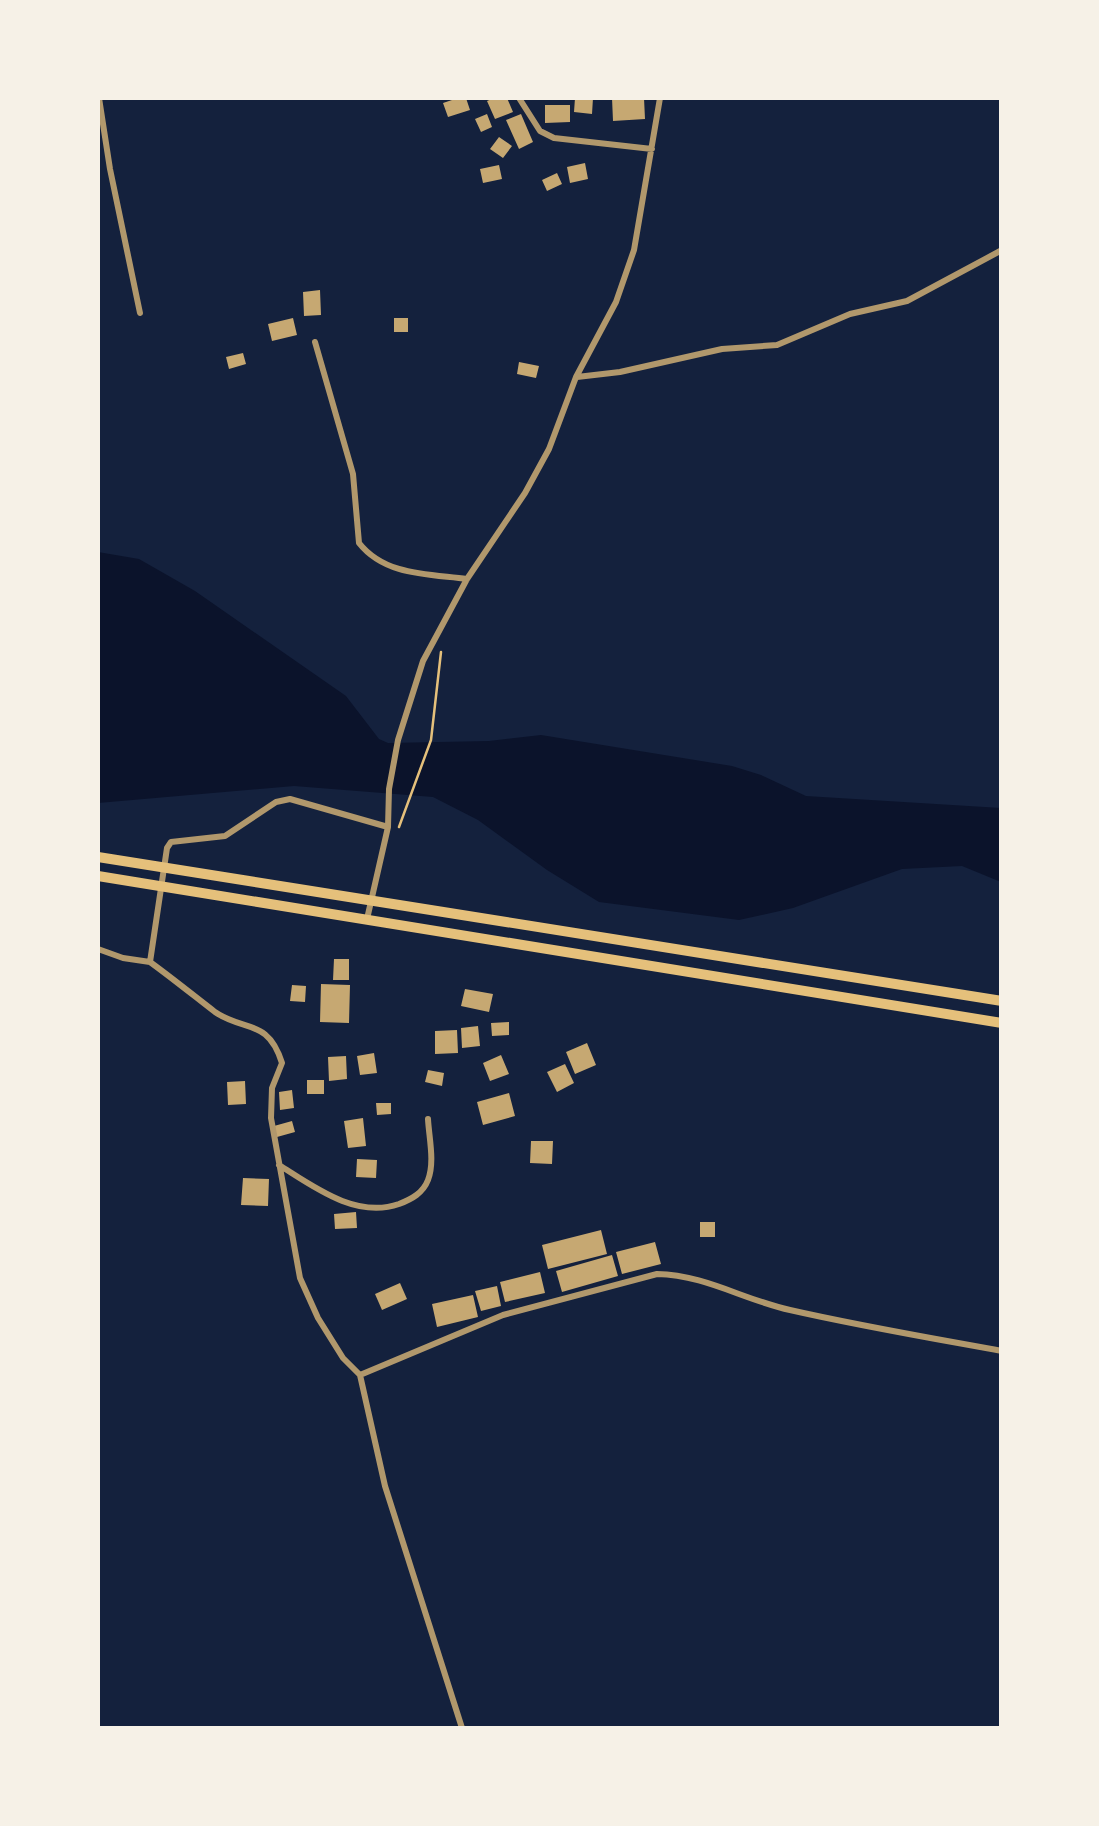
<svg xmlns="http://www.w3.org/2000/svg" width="1099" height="1826" viewBox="0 0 1099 1826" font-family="'Noto Sans',sans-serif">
<rect width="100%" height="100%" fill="#14213d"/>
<path fill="#0b132b" d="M98,552L139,559L195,591L346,696L379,739L388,743L489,741L541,735L732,766L761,775L806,796L1001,808V882L962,866L902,869L793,908L739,920L599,902L547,870L478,820L433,797L294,786L98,803Z"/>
<path fill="#c6a872" d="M458,98H466L470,110L448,117L443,103Z
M494,98H507L513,112L495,119L487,101Z
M575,98H593L592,114L574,112Z
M612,98H644L645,119L613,121Z
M545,105H570V122L545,123Z
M487,114L492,127L481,132L475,119Z
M521,114L533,142L519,149L506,120Z
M499,137L512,146L503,158L490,149Z
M585,163L588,179L570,183L567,167Z
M499,165L502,179L483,183L480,169Z
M557,173L562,184L547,191L542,180Z
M320,290L321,315L304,316L303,292Z
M293,318L297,335L272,341L268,324Z
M394,318H408V332H394Z
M243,353L246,364L229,369L226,357Z
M519,362L539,366L536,378L517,374Z
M334,959H349V980H333Z
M321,984L350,985L349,1023L320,1022Z
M292,985L306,986L305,1002L290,1001Z
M465,989L493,994L489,1012L461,1006Z
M509,1022V1035L492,1036L491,1023Z
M478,1026L480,1046L462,1048L461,1028Z
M457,1030L458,1053L435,1054V1031Z
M587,1043L596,1065L575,1074L566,1052Z
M374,1053L377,1073L360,1075L357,1056Z
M501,1055L509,1074L490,1081L483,1063Z
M346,1056L347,1079L329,1081L328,1057Z
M565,1064L574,1083L557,1092L547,1072Z
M428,1070L444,1073L442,1086L425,1082Z
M307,1080H324V1094H307Z
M245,1081L246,1104L228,1105L227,1082Z
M292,1090L294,1108L280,1110L279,1092Z
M509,1093L515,1116L483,1125L477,1102Z
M376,1103H391V1114L377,1115Z
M363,1118L366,1146L348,1148L344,1121Z
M292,1121L295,1132L277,1137L274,1126Z
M531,1141H553L552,1164L530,1163Z
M357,1159L377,1160L376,1178L356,1177Z
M243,1178L269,1179L268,1206L241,1205Z
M356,1212L357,1228L335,1229L334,1214Z
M700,1222H715V1237H700Z
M601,1230L607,1254L548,1269L542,1245Z
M655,1242L661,1264L622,1274L616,1252Z
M612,1255L618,1276L562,1292L556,1271Z
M540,1272L545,1293L505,1302L500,1282Z
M400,1283L407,1299L382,1310L375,1294Z
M497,1286L501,1306L481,1311L475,1291Z
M473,1295L478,1317L437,1327L432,1304Z"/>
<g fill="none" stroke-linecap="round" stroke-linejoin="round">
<path stroke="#e5c07b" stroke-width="2.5" d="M399,827L431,740L441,652"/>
<path stroke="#b1986c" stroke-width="6" d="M99,98L110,169L140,313
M519,98L540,131L554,138L652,149
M315,342L353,474L359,543C385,576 429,574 467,579
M577,377L620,372L722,349L777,345L850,314L907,301L1002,250
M388,827L290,799L276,802L225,836L171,842L167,848L150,962C172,978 193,995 215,1012C244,1032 268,1018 282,1063L272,1088L271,1118L300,1278L318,1318L343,1358L360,1375L385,1486L462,1728
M367,919L388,827L389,789L398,740L423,661L467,579L525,493L549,449L576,377L616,302L634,250L660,98
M98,949L123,958L150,962
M279,1165C314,1187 356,1219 399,1204C412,1199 423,1193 428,1180C435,1162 429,1138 428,1119
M360,1375L503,1315L657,1274C705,1275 744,1300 790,1310C860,1326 931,1338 1002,1351"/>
<path stroke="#e5c07b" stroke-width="10" d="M98,857L1002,1001
M98,876L1002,1023"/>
</g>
<rect width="1099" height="1826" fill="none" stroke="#f6f1e7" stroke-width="200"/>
</svg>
